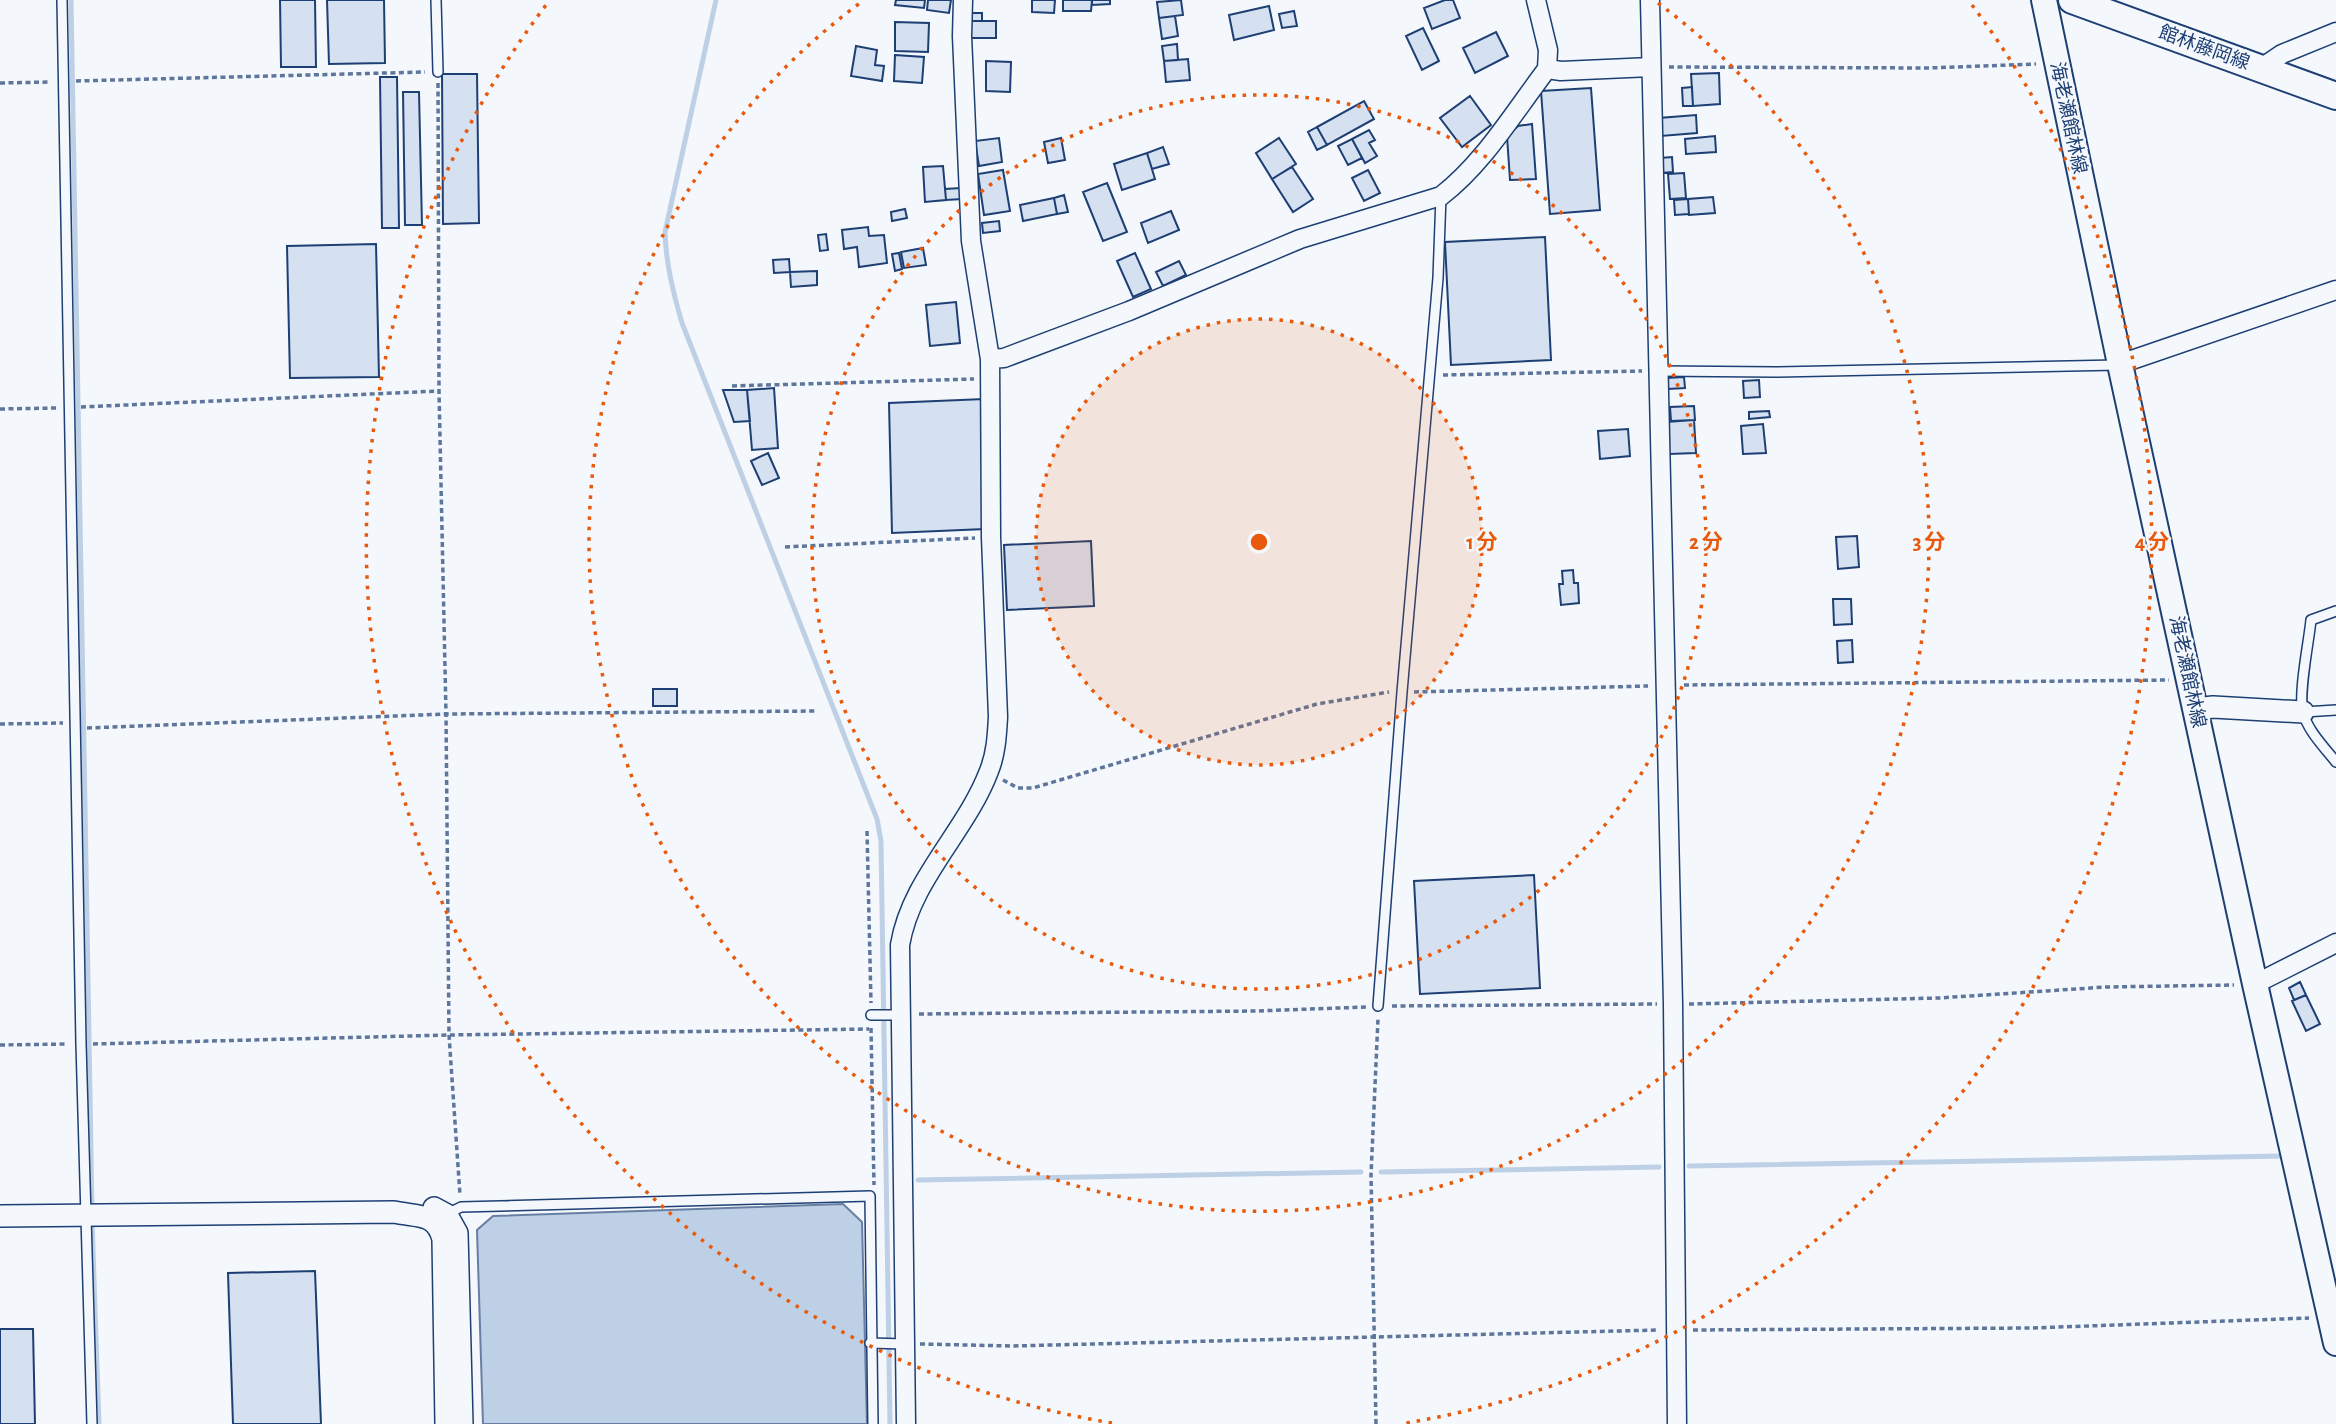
<svg xmlns="http://www.w3.org/2000/svg" width="2336" height="1424" viewBox="0 0 2336 1424" font-family="'Alegreya Sans','Noto Sans JP',sans-serif">
<rect width="100%" height="100%" fill="#f4f7fb"/>
<path fill="#bed0e5" stroke="#687fa3" stroke-width="2" d="M843,1204L862,1222L867,1424H483L477,1230L493,1216Z"/>
<g fill="none" stroke-linecap="round" stroke-linejoin="round">
<path stroke="#bed0e5" stroke-width="5" d="M71,0L92,1211
M716,0L665,232C666,264 673,292 682,323L877,819L881,841L890,1424
M1689,1166L2284,1156
M1381,1172L1659,1167
M918,1180L1361,1172
M92,1221L99,1424"/>
</g>
<path fill="#d5e0f0" stroke="#1d3f73" stroke-width="2" d="M280,0H315L316,67H281Z
M327,0H384L385,63L329,64Z
M896,0H925L924,8L895,5Z
M928,0H951L949,13L927,10Z
M1032,0H1055L1054,13L1032,12Z
M1063,0H1092L1091,11H1063Z
M1092,0H1110V4L1092,5Z
M1181,0L1183,15L1159,18L1157,2Z
M1445,0H1453L1460,18L1432,29L1424,8Z
M1269,6L1274,30L1234,40L1229,15Z
M1294,11L1297,26L1282,28L1279,14Z
M965,13H982V21H966Z
M1175,16L1178,36L1162,39L1159,18Z
M966,21H996V38H965Z
M895,22L929,23L928,52L895,51Z
M1423,28L1439,61L1422,70L1406,36Z
M1496,32L1508,56L1475,73L1463,48Z
M1177,44L1178,60L1164,61L1162,46Z
M856,46L877,50L875,65L884,66L882,81L851,76Z
M895,55L924,57L922,83L894,81Z
M1188,59L1190,80L1166,82L1164,61Z
M986,61L1011,62L1010,92L986,91Z
M1719,73L1720,104L1693,106L1691,74Z
M442,74H477L479,223L443,224Z
M380,77H397L399,228H382Z
M1692,87L1693,106H1683L1682,88Z
M1591,88L1600,210L1550,214L1541,91Z
M403,92H419L422,225H405Z
M1470,96L1491,125L1462,147L1440,118Z
M1364,101L1374,119L1327,145L1317,127Z
M1696,115L1697,133L1661,136L1659,118Z
M1532,124L1536,179L1510,180L1507,136L1518,126Z
M1317,127L1327,145L1317,150L1308,132Z
M1369,130L1375,140L1369,143L1377,156L1365,163L1352,139Z
M1715,136L1716,152L1686,154L1685,139Z
M999,138L1002,162L979,166L975,141Z
M1061,138L1065,160L1048,163L1044,142Z
M1279,138L1296,164L1272,179L1256,153Z
M1352,139L1362,158L1348,165L1338,146Z
M1163,147L1169,164L1152,169L1147,153Z
M1147,153L1155,179L1122,190L1114,164Z
M1672,157L1673,172L1661,173L1660,158Z
M943,166L946,200L925,202L923,167Z
M1292,167L1313,199L1293,212L1272,179Z
M1003,170L1010,211L984,215L978,174Z
M1368,170L1380,193L1364,201L1352,178Z
M1684,173L1686,198L1670,199L1668,174Z
M1107,183L1127,232L1103,241L1083,192Z
M961,188L962,199L946,200L945,189Z
M1064,195L1068,212L1057,214L1054,198Z
M1713,197L1715,213L1689,215L1688,199Z
M1054,198L1057,214L1023,221L1020,205Z
M1688,199L1689,214L1675,215L1674,200Z
M905,209L907,218L892,221L891,212Z
M1171,211L1179,230L1148,243L1141,223Z
M999,221L1000,231L983,233L982,223Z
M868,227L869,236L884,235L887,263L859,267L857,247L844,249L842,230Z
M826,234L828,250L820,251L818,235Z
M1545,237L1551,360L1451,365L1445,242Z
M376,244L379,377L290,378L287,246Z
M923,248L926,265L904,268L901,252Z
M899,253L902,269L895,271L892,254Z
M1135,253L1151,289L1133,297L1117,261Z
M789,259L790,272L774,273L773,260Z
M1179,261L1186,275L1163,286L1156,272Z
M817,271V285L791,287L790,272Z
M956,302L960,343L930,346L926,305Z
M1684,377L1685,388L1668,389L1667,378Z
M1759,380L1760,397L1744,398L1743,381Z
M774,388L778,448L752,450L747,390Z
M723,390H747L750,421L734,422Z
M984,399L985,529L892,533L889,403Z
M1694,406L1695,420L1671,421L1670,407Z
M1769,411L1770,417L1749,419V412Z
M1694,420L1696,453L1669,454L1666,422Z
M1763,424L1766,453L1743,454L1741,426Z
M1628,429L1630,456L1600,459L1598,431Z
M768,453L779,478L762,485L751,461Z
M1857,536L1859,567L1838,569L1836,537Z
M1091,541L1094,606L1007,610L1004,545Z
M1573,570L1574,583H1578L1579,603L1561,605L1559,584H1563L1562,571Z
M1833,599H1851L1852,624L1834,625Z
M1852,640L1853,662L1838,663L1837,641Z
M653,689H677V706H653Z
M1534,875L1540,988L1420,994L1414,881Z
M2300,982L2306,995L2294,1000L2289,988Z
M2306,995L2320,1024L2306,1031L2292,1001Z
M315,1271L321,1424H233L228,1273Z
M0,1329H33L35,1424H0Z"/>
<g fill="none" stroke-linecap="round" stroke-linejoin="round">
<defs>
<path id="service" d="M62,0L81,1044L92,1424
M436,0L438,72
M1658,371L1775,372L2118,365
M2336,611L2311,620C2309,641 2298,694 2303,712C2307,730 2325,748 2336,762
M2304,712L2336,710
M1378,1006L1402,692L1438,278L1441,196
M871,1015H900
M447,1214L461,1207L870,1196L873,1424
M870,1343L904,1344"/>
<path id="minor" d="M1650,0L1673,1004L1677,1424
M1547,69L1561,71L1651,67
M2260,69L2282,54L2336,32
M990,359L1004,358L1129,311L1300,239L1441,196C1484,163 1514,112 1547,69L1548,50L1536,0
M2120,364L2336,290
M2255,984L2336,943
M906,1424L900,945C911,879 966,832 989,771C996,754 997,735 998,717L991,537L990,359L971,241L962,36L963,0"/>
<path id="tertiary" d="M2196,709L2213,707L2303,712
M434,1208L447,1215L457,1233L462,1424
M0,1216L394,1212C417,1217 436,1212 443,1239L446,1424"/>
<path id="secondary" d="M2044,0L2120,364L2255,984L2336,1343"/>
<path id="primary" d="M2072,0L2336,96"/>
</defs>
<use href="#service" stroke="#1d3f73" stroke-width="12"/>
<use href="#minor" stroke="#1d3f73" stroke-width="21"/>
<use href="#tertiary" stroke="#1d3f73" stroke-width="24"/>
<use href="#secondary" stroke="#1d3f73" stroke-width="28"/>
<use href="#primary" stroke="#1d3f73" stroke-width="30"/>
<path stroke="#5e769c" stroke-width="3.5" stroke-dasharray="5 3.5" stroke-linecap="butt" d="M1669,67L1929,68L2036,64
M76,81L425,72
M0,83L50,82
M438,83L439,391L446,714L449,1035L460,1195
M1443,375L1642,371
M732,386L974,379
M81,407L439,391
M0,409L56,408
M785,547L975,538
M1684,685L2169,680
M1414,692L1648,686
M0,724L63,723
M87,728L446,714L817,711
M1003,780L1018,788H1033L1317,704L1389,692
M867,831L871,1003
M1689,1004L1939,998L2106,987L2234,985
M1392,1006L1657,1004
M919,1014L1257,1011L1366,1007
M871,1028L874,1185
M93,1044L449,1035L869,1029
M0,1045L68,1044
M1693,1330L2032,1328L2309,1318
M920,1344L1012,1346L1658,1330
M1376,1424L1371,1175L1378,1019"/>
<use href="#service" stroke="#f4f7fb" stroke-width="9"/>
<use href="#minor" stroke="#f4f7fb" stroke-width="18"/>
<use href="#tertiary" stroke="#f4f7fb" stroke-width="21"/>
<use href="#secondary" stroke="#f4f7fb" stroke-width="24"/>
<use href="#primary" stroke="#f4f7fb" stroke-width="26"/>
</g>
<circle cx="1259" cy="542" r="223" fill="#e8590c" fill-opacity=".12"/>
<g fill="none" stroke="#e8590c" stroke-width="3.5" stroke-dasharray="3.5 7">
<circle cx="1259" cy="542" r="223"/>
<circle cx="1259" cy="542" r="447"/>
<path d="M1658 3A670 670 0 1 1 860 3"/>
<path d="M1112 1423A893 893 0 0 1 546 5M1972 5A893 893 0 0 1 1406 1423"/>
</g>
<g text-anchor="middle" dominant-baseline="central" stroke-width="5" stroke-linejoin="round" paint-order="stroke">
<g font-size="19" fill="#1d3f73" stroke="#f4f7fb">
<text transform="translate(2204 48) rotate(20)">館林藤岡線</text>
<text transform="translate(2068 118) rotate(78)">海老瀬館林線</text>
<text transform="translate(2187 672) rotate(78)">海老瀬館林線</text>
</g>
</g>
<circle cx="1259" cy="542" r="10" fill="#e8590c" stroke="#f4f7fb" stroke-width="3.5"/>
<g font-size="21" text-anchor="middle" font-weight="bold" fill="#e8590c" stroke="#f4f7fb" stroke-width="5" stroke-linejoin="round" paint-order="stroke">
<text x="1482" y="549">1 分</text>
<text x="1706" y="549">2 分</text>
<text x="1929" y="549">3 分</text>
<text x="2152" y="549">4 分</text>
</g>
</svg>
